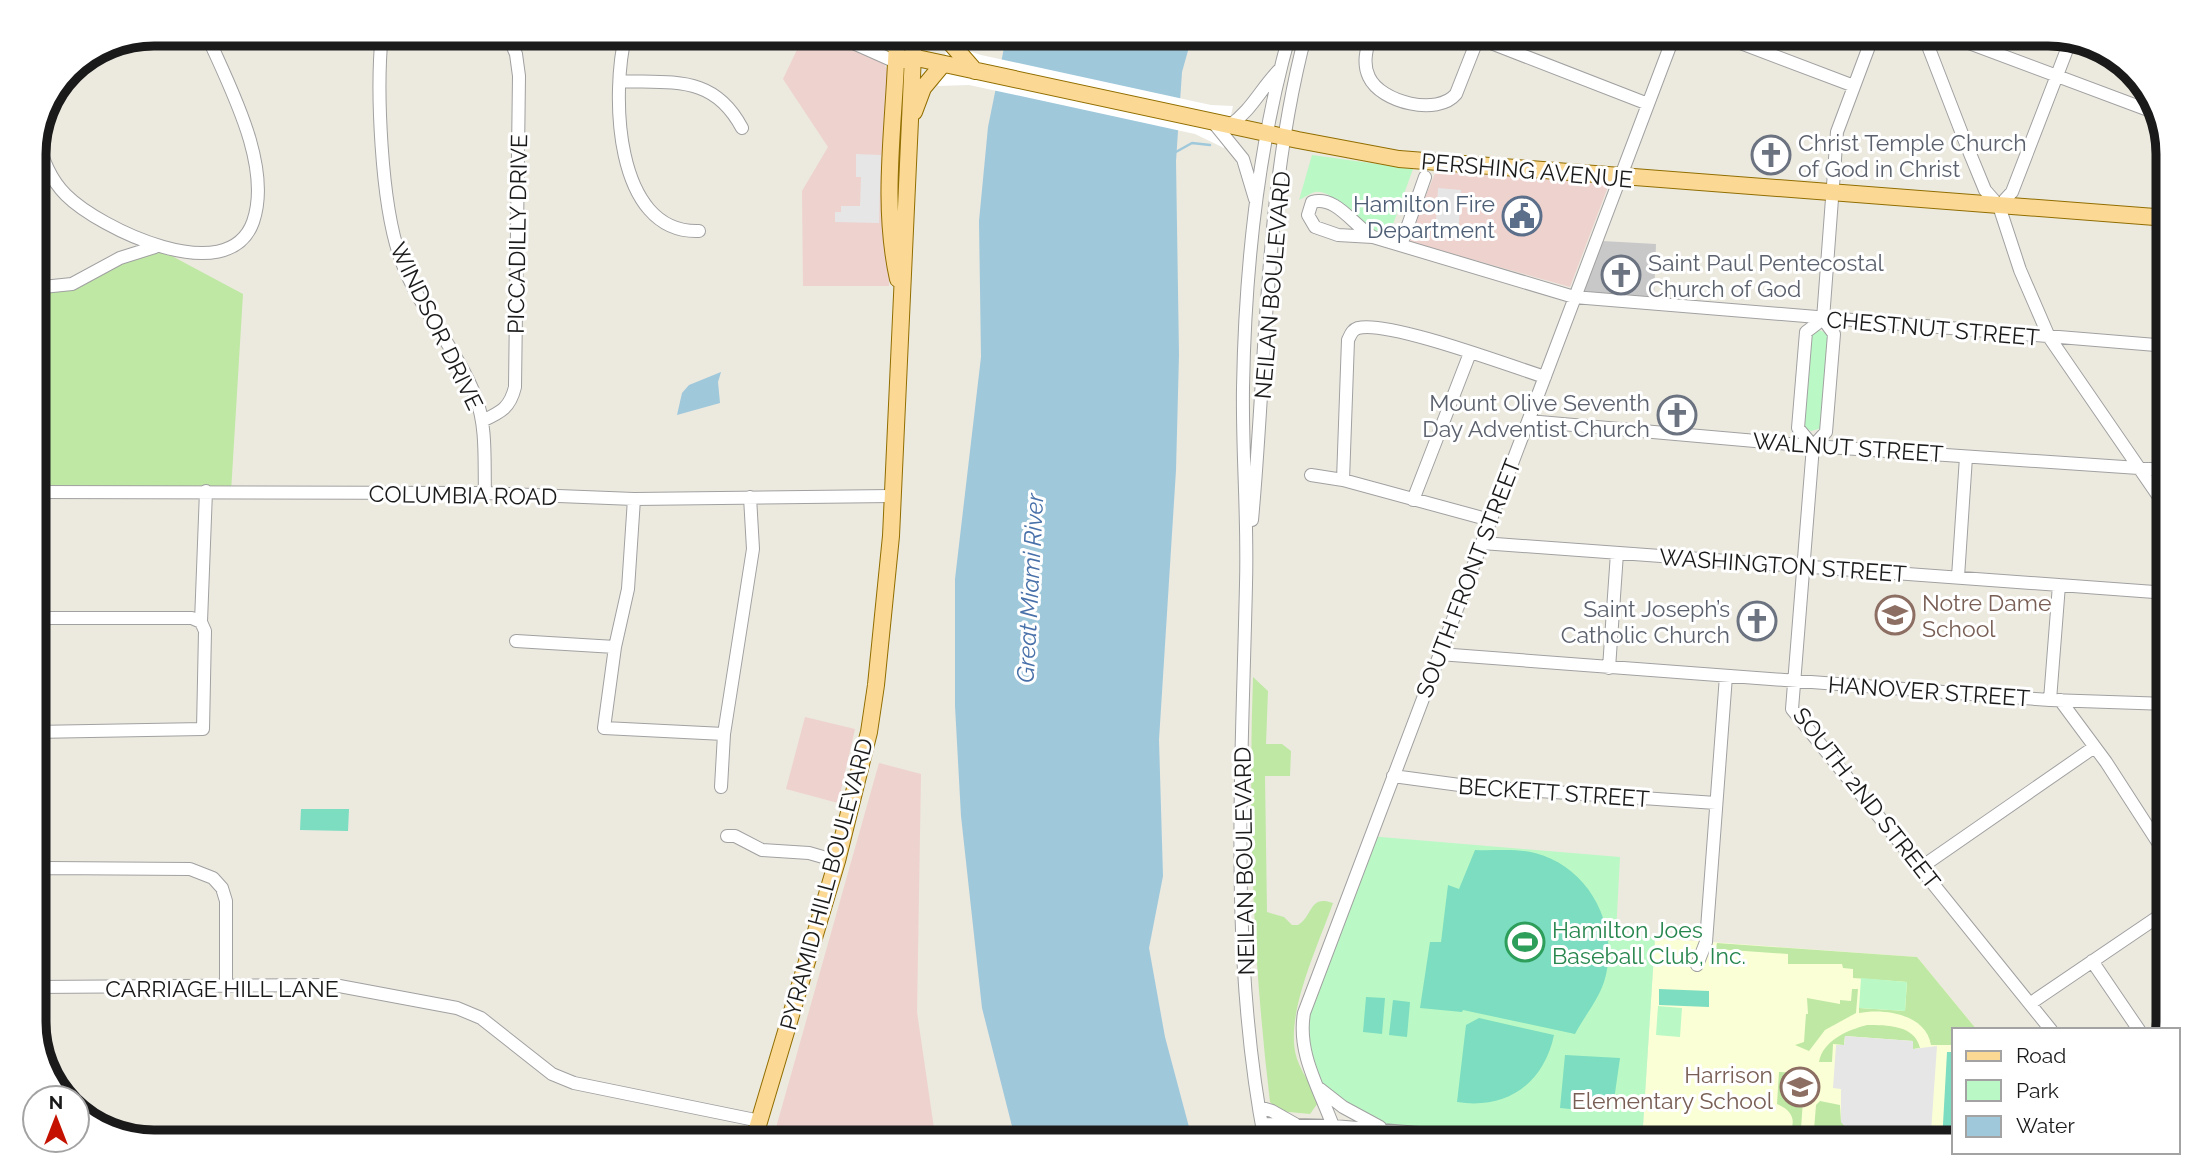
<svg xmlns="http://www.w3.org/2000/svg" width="2201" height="1175" viewBox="0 0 2201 1175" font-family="Raleway,sans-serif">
<rect width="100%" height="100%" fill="#ece9df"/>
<path fill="#eed2ce" d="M805,33H818L883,62L887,69L892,121L889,286H803L802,191L828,147L783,79Z
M1436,171L1609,184L1570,287L1407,241Z
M805,717L855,729L838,803L786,789Z
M879,763L921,774L917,1012L936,1142H772Z"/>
<path fill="#fbffd6" d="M1655,938L1917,957L1977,1030H1954V1142H1642Z"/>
<path fill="#c8c8c8" d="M1602,241L1656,244L1654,298L1581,293Z"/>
<path fill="#bfe8a4" d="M155,247L243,294L231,492H34L33,288L52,287Z
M1253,677L1268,691L1266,744H1282L1291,751L1290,776H1265L1267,912L1284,917L1292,925H1298C1313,916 1309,894 1333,903C1319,944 1283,1017 1297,1059C1302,1074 1314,1088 1318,1103L1310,1114L1279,1111L1270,1102C1253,960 1248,820 1253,677Z
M1717,943L1917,957L1977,1030H1954V1045H1931C1926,1014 1884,1008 1859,1013V1008L1905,1011L1907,982L1853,978V969L1843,968L1842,964H1788V954L1716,949Z
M1852,989H1858L1856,1013L1825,1030L1809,1051L1795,1045L1804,1042L1806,1014H1808L1807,998L1840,1004V1000L1851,1001Z
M1867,1025C1887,1025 1915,1025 1920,1048L1913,1049V1041L1845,1036L1844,1045L1833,1044L1832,1062H1819C1823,1040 1848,1030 1867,1025Z
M1779,1072L1805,1073L1800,1142H1735L1703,1137L1704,1129L1751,1141L1786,1139C1797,1124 1795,1111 1777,1104Z
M1820,1101L1840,1105L1841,1122L1911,1132L1913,1142H1813L1816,1105Z"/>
<path fill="#baf9c5" d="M1312,155L1413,169L1392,227C1358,248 1343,188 1315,192C1310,193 1304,198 1299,200Z
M1819,330L1829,334L1822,428L1811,431L1802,426L1809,333Z
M1369,836L1620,857L1616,933L1655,938L1642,1142H1529L1387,1130L1343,1107L1310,1071L1301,1029Z
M1861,978L1907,982L1905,1011L1859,1008Z
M1658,1006L1682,1008L1680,1037L1656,1035Z"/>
<path fill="#7cddc0" d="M301,809H349L348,831L300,830Z
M1475,850C1495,851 1515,848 1535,853C1590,867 1621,928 1604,982C1598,1000 1584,1017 1575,1034L1463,1010L1462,1012L1420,1008L1430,942H1441L1448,885L1459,889Z
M1659,989L1709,991V1007L1659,1005Z
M1366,997L1385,998L1382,1034L1363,1032Z
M1393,1000L1410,1002L1407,1037L1389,1035Z
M1479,1018L1554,1035C1544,1083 1507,1110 1457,1102L1466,1025Z
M1947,1052H1954V1142H1942Z
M1565,1055L1620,1058L1614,1100L1589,1111L1560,1108Z"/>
<path fill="#e6e6e6" d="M856,154L881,155L879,223L835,222V212H841V206H860L861,177H856Z
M1438,188L1461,190L1458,238L1435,237Z
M1845,1036L1913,1041V1049L1937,1046L1931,1132L1845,1127L1841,1122V1089L1833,1088L1836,1045H1844Z"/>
<path fill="#9fc8db" d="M1007,33H1193L1182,72L1176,161L1179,355L1176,470L1159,740L1163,876L1149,948L1165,1037L1193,1142H1016L982,1008L961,816L955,706V579L981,357L979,221L988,127Z
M721,372L718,382L720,403L677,415L682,393L689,385Z"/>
<path fill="#fff" d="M950,34L966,50L981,55L1211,105L1233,106L1224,148L1195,134L1062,105L969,85L938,86Z"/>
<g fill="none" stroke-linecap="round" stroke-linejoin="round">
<path stroke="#9fc8db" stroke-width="2.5" d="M1174,153L1192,143L1210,145"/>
<defs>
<path id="minor" d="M382,33C376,90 381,203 400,257C417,307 457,348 476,398C487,427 484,462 485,493
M626,33C611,91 613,234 699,231
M831,33L896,62
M864,33L897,48
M1371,33C1367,48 1362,63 1369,77C1381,103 1438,116 1456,94L1480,33
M1714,33L1854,86
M1874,33L1837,132L1823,319L1834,334L1826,432L1813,446L1792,709L2051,1030
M1923,33L1964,139L1985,190L1999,206L2020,270L2049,337L2168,510
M1942,33L2156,113
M1478,38L1648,104
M621,81C674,83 714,75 742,128
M1213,122L1243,159L1255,199
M1229,126C1252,110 1261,88 1280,69
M37,138C43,160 50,179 66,195C99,228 228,291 253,222C273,165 228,84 206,33
M1999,206L2012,192L2071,39
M1373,237L1338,235L1315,227L1308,215L1312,202C1336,195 1353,225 1373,237L1574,297L2168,346
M1401,245L1425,177
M33,288L72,284L120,258L155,247
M482,421C501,412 510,408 515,387L519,76L516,54L507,33
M1528,421L1813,446L2168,470
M1813,446L1798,428L1806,332L1823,319
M1311,475L1343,480L1490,520
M1343,480L1348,340C1351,334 1352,330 1358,328C1388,320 1510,366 1545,377
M34,492L485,493L634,499L892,496
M634,499L628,589L615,647L604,728L724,734
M1413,500L1470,353
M1252,520C1267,358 1264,191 1306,33
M1482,543L2168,593
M1958,577L1966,457
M34,618H192L201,622
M516,641L615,647
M1439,654L2050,700L2168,704
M1609,668L1617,553
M2050,700L2059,585
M2060,700L2106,762L2168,858
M34,732L203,729L205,631L201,622L206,491
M1393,776L1467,786L1716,803
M721,787L724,734L753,549L750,497
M727,836H735L762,850L809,853L837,861
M1920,868L2093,748
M34,871L46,868L190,869L213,878L222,888L226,901V986
M2092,961L2139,1030
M1697,965L1706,942L1726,676
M34,987L334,985L457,1008L481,1018L552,1074L574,1083L760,1121
M2031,1003L2168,910
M1320,1089L1343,1107L1380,1127
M1259,1107L1272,1111L1295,1124
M1262,1124L1333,1126L1529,1142
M1333,1126C1319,1088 1297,1053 1304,1013L1675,33
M170,1142V1133
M1265,1142C1229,958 1242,769 1246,584C1248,518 1242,453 1243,388C1245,270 1258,146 1290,33
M1284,1142L1293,1135L1323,1129"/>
<path id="major" d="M897,33C896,116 880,198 898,279
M942,33L975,71
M896,62L912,57L1298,140L1399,159L2168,218
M914,112L923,88L943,64
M753,1142L837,861L869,732L876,685L891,536L914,33"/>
</defs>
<use href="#minor" stroke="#a1a1a1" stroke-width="14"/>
<use href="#major" stroke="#916e00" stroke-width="18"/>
<use href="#minor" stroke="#fff" stroke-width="12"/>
<use href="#major" stroke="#fbd995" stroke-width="16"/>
</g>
<defs>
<symbol id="church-ring" viewBox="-11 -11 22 22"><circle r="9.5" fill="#fff" stroke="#6b7280" stroke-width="1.5"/><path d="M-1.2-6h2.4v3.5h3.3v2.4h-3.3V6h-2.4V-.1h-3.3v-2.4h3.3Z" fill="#6b7280"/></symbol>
<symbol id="civic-ring" viewBox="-11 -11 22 22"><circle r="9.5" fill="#fff" stroke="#5c6f8a" stroke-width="1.5"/><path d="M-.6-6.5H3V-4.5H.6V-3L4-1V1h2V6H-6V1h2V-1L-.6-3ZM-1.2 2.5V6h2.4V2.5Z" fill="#5c6f8a"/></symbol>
<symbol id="school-ring" viewBox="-11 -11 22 22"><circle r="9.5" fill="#fff" stroke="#8d6e63" stroke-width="1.5"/><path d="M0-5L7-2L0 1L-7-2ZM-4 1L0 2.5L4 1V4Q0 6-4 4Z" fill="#8d6e63"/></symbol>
<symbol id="stadium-ring" viewBox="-11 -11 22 22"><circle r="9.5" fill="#fff" stroke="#2e9e5b" stroke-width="1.5"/><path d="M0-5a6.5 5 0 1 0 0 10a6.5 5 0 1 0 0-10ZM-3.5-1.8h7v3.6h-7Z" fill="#2e9e5b"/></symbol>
</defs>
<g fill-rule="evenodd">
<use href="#church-ring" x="1749" y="133" width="44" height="44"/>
<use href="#civic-ring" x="1500" y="194" width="44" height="44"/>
<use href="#church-ring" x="1599" y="253" width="44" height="44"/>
<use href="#church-ring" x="1655" y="393" width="44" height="44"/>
<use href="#school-ring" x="1873" y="593" width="44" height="44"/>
<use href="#church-ring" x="1735" y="599" width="44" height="44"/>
<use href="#stadium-ring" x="1503" y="920" width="44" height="44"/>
<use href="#school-ring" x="1778" y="1065" width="44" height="44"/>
</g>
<g text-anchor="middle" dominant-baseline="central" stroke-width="6" stroke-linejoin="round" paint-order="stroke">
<g font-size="23" fill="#5b616d" stroke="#fff" text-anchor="start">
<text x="1798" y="142">Christ Temple Church<tspan x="1798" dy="26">of God in Christ</tspan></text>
<text x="1648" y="262">Saint Paul Pentecostal<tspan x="1648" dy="26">Church of God</tspan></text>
<text x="1650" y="402" text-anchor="end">Mount Olive Seventh<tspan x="1650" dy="26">Day Adventist Church</tspan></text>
<text x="1730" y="608" text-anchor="end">Saint Joseph’s<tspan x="1730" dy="26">Catholic Church</tspan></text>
</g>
<g font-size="23" fill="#1a1a1a" stroke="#fff">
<text transform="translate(1527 170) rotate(5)">PERSHING AVENUE</text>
<text transform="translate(517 234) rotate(-89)">PICCADILLY DRIVE</text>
<text transform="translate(1272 285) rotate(-85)">NEILAN BOULEVARD</text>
<text transform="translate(437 326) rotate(64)">WINDSOR DRIVE</text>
<text transform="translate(1933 328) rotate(5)">CHESTNUT STREET</text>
<text transform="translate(1848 447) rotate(4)">WALNUT STREET</text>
<text transform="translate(463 495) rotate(1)">COLUMBIA ROAD</text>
<text transform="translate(1783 565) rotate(4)">WASHINGTON STREET</text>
<text transform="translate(1468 578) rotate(-69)">SOUTH FRONT STREET</text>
<text transform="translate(1929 691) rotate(4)">HANOVER STREET</text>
<text transform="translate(1554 792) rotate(4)">BECKETT STREET</text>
<text transform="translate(1867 798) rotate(52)">SOUTH 2ND STREET</text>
<text transform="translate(1244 861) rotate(-91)">NEILAN BOULEVARD</text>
<text transform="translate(826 884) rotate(-75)">PYRAMID HILL BOULEVARD</text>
<text x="222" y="988">CARRIAGE HILL LANE</text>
</g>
<g font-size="23" fill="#4e5e75" stroke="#fff" text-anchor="end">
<text x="1495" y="203">Hamilton Fire<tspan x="1495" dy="26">Department</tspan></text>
</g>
<g font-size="23" fill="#785e54" stroke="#fff" text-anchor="start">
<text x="1922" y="602">Notre Dame<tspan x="1922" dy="26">School</tspan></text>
<text x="1773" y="1074" text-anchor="end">Harrison<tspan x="1773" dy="26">Elementary School</tspan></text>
</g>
<g font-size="23" fill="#27864d" stroke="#fff" text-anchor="start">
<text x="1552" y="929">Hamilton Joes<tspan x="1552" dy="26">Baseball Club, Inc.</tspan></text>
</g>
<g font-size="24" font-style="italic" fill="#4870a9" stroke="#fff">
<text transform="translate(1030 588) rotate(-87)">Great Miami River</text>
</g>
</g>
<path d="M0 0H2201V1175H0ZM154 46H2048A108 108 0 0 1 2156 154V1022A108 108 0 0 1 2048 1130H154A108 108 0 0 1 46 1022V154A108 108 0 0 1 154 46Z" fill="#fff" fill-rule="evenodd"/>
<path fill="none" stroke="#1a1a1a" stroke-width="9" d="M154 46H2048A108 108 0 0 1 2156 154V1022A108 108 0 0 1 2048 1130H154A108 108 0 0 1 46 1022V154A108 108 0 0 1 154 46Z"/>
<rect x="1952" y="1028" width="228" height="126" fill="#ffffff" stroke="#a3a3a3" stroke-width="2"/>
<rect x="1966" y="1051" width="35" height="10" fill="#fbd995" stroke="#a3a3a3" stroke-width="2"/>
<text x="2016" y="1063" font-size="21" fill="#1a1a1a">Road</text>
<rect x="1966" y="1080" width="35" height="21" fill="#baf9c5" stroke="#a3a3a3" stroke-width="2"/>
<text x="2016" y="1098" font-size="21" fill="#1a1a1a">Park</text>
<rect x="1966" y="1116" width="35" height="21" fill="#9fc8db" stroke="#a3a3a3" stroke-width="2"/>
<text x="2016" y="1133" font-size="21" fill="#1a1a1a">Water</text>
<g transform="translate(56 1119)"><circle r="33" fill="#ffffff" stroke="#a3a3a3" stroke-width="2"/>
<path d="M0-5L12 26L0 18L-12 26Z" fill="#c51200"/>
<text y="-10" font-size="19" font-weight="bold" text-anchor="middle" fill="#1a1a1a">N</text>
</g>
</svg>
